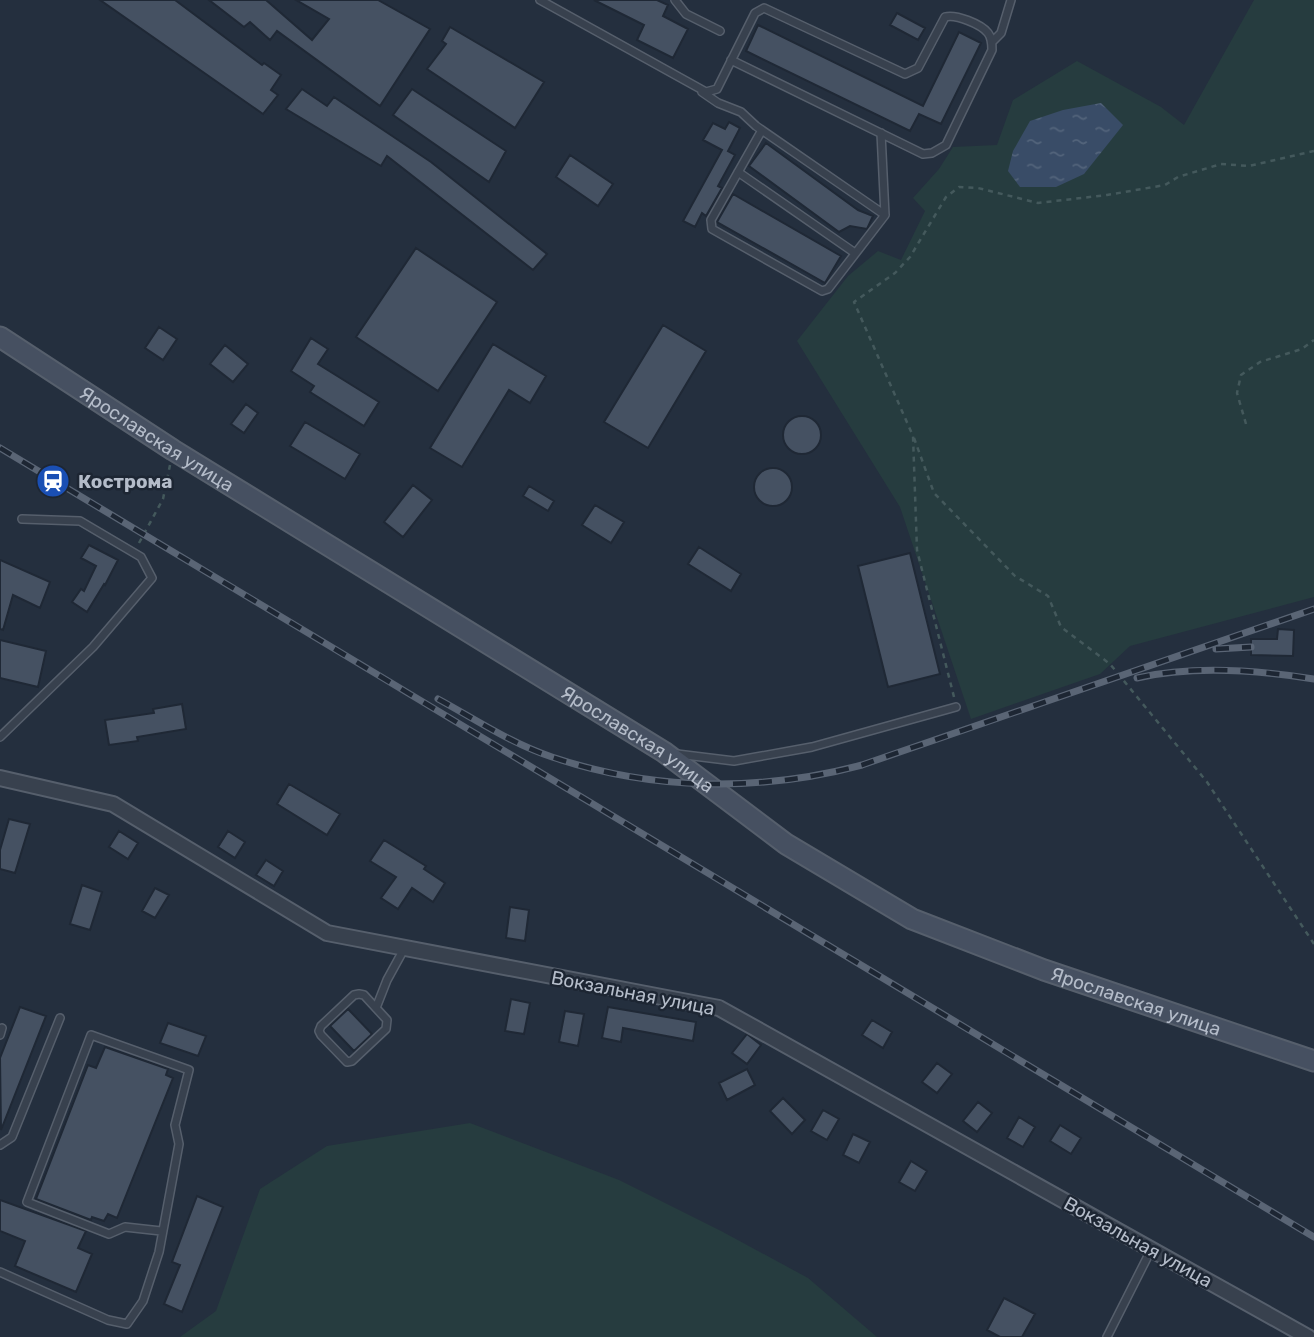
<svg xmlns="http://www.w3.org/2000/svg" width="1314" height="1337" viewBox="0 0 1314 1337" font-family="Rubik,sans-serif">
<defs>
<pattern id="water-ripples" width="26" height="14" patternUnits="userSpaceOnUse" patternTransform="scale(1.75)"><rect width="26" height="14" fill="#394c67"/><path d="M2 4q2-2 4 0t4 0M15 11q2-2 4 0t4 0" fill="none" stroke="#53647b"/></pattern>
</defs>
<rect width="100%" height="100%" fill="#242f3e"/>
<path fill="#263c3f" d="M1254,0H1314V597L1130,646L1100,674L971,719L900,507L797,341L848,276L878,251L901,260L925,211L913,198L939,169L953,147L997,145L1013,100L1077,61L1161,107L1184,125Z
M470,1123L619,1180L723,1232L808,1278L877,1337H180L216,1311L260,1189L327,1146Z"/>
<path fill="url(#water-ripples)" d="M1101,103L1123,125L1084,174L1056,187H1020L1008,171L1013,151L1030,121L1063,110Z"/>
<path fill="#455162" stroke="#1f2835" stroke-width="2" d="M100,0H175L262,65L264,63L281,75L271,90L278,95L263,114Z
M209,0H266L312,40L329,19L296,0H378L430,29L380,106L277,31L270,40L250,22L244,27Z
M594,0H657L668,5L663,16L688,29L673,58L637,40L644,25Z
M897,13L925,28L918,40L890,25Z
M758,25L923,106L959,32L981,43L941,124L919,114L910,131L746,51Z
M450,27L544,82L515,128L427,69L446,44L442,41Z
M302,89L327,106L334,97L431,162L547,254L533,270L387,156L381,166L286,109Z
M412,89L506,151L489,182L393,115Z
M729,122L740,128L728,151L735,155L718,186L722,188L706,216L702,213L695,227L683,221L722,150L703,140L713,123L725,129Z
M766,143L858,210L873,216L867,229L850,226L839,232L749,166Z
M570,155L613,184L598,206L556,177Z
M733,194L841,256L825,283L717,222Z
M416,248L497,302L438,391L356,337Z
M663,325L706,351L648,448L604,422Z
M159,327L177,339L163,360L145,348Z
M311,338L328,349L318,364L379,402L364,426L310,392L314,386L291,371Z
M493,344L546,376L530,403L509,390L462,467L430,448Z
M225,345L248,364L233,382L210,364Z
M246,404L258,413L244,433L231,424Z
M783 435a19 19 0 1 1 38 0a19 19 0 1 1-38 0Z
M305,422L360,454L345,479L290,446Z
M754 487a19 19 0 1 1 38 0a19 19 0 1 1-38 0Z
M413,485L432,500L403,537L384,522Z
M529,486L554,501L548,511L523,496Z
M595,505L624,522L611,543L582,525Z
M89,545L118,560L105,585L104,584L87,612L72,602L81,589L84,591L96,566L81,558Z
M699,547L741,574L731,591L688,564Z
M910,553L940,674L888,687L858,566Z
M0,560L50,582L40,608L13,595L3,630L0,629Z
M1278,629L1294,630L1293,656L1251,655V639H1277Z
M0,640L46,651L38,687L0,678Z
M182,704L186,729L137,737L138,741L109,745L105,720L154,713L153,709Z
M289,784L340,814L327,835L277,804Z
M9,819L30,824L15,873L0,869V850Z
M119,831L138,843L128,859L109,847Z
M228,831L245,842L235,858L218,847Z
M384,840L426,866L424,869L445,883L433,902L412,888L398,909L381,898L396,877L370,861Z
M266,860L283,871L274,886L256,875Z
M82,885L102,892L90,930L70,924Z
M155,888L169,895L155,918L142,911Z
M510,907L529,910L525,941L506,938Z
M511,999L530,1003L524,1034L505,1031Z
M20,1007L46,1016L1,1130L0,1058Z
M608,1007L696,1022L693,1041L623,1028L621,1042L602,1038Z
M348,1009L372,1034L354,1051L330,1026Z
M565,1011L584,1014L578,1046L559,1042Z
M872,1020L892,1032L883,1048L862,1035Z
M168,1023L206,1036L198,1056L160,1043Z
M747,1034L761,1045L747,1064L732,1053Z
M105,1047L168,1069L166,1075L173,1078L117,1218L108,1214L104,1221L92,1217L91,1220L36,1199L88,1065L96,1068Z
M937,1063L952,1074L937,1093L922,1082Z
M747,1069L755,1085L727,1100L719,1083Z
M783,1098L805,1120L792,1134L770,1111Z
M978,1102L992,1113L977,1132L963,1121Z
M823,1110L839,1119L827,1140L811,1131Z
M1019,1117L1035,1127L1023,1147L1007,1138Z
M1060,1125L1081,1138L1071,1154L1050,1141Z
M853,1134L870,1142L859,1163L843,1155Z
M911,1161L927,1171L915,1191L899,1182Z
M197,1196L223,1207L182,1312L164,1304L180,1265L172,1262Z
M0,1200L86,1231L78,1248L92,1254L76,1292L15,1266L25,1241L0,1231Z
M1004,1298L1035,1314L1022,1337H1000L987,1330Z"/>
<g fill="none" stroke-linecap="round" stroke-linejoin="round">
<defs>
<path id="lane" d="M540,0L706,92L717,89L755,13L764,8L905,74L918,68L945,17C956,14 981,24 988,33C992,38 992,44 992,50L946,145L932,153L923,154L731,60
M675,0L686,14L720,31
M992,42L1001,33L1011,0
M702,92L718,103L741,112L756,126L885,215L881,133
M762,130L711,220L712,229L822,291L828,289L885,215
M738,172L855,253
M0,737L93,647L152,578L141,557L80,521L22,519
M677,754L734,761L812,747L956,707
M359,994L364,995L387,1020L386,1029L352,1061L347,1062L321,1035L319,1031L321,1026L354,995Z
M376,1008L387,980L404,949
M0,1035L2,1028
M0,1145L12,1137L60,1018
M0,1272L108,1320L127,1324L143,1301L159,1252L179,1144L175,1125L189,1070L91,1035L27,1202L109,1234L125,1227L161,1231
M1107,1337L1151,1250"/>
<path id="street" d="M0,778L113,804L327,933L719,1008L1308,1337"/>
<g id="secondary">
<path id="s1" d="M0,337L173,450L664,752L786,844L912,919L1044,970L1314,1061"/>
</g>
</defs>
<use href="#lane" stroke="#565f6c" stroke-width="10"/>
<use href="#street" stroke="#565f6c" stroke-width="18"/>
<use href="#secondary" stroke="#565f6c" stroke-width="23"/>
<path stroke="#44595c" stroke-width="2.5" stroke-dasharray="5 5" stroke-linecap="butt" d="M1246,424L1237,393L1241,375L1260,362L1302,349L1314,340
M914,438L934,493L1015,576L1048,596L1061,627L1110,664L1207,782L1314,944
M139,543L163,499L170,465
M954,697L917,550L913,436L854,302L895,273L910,257L946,197L959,187L978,188L1038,203L1107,195L1165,185L1178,177L1221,164L1249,166L1314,151"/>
<use href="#lane" stroke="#38414e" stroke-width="7"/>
<use href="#street" stroke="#38414e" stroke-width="14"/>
<use href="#secondary" stroke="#465061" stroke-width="19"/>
<defs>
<path id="rail" d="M0,448L1314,1237
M1216,649L1251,647
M1137,678C1194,665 1257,670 1314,679
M438,699C475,719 512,744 552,757C653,791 760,792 862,765L1314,609"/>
</defs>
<use href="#rail" stroke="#5a6575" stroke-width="7"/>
<use href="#rail" stroke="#1d2633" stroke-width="4.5" stroke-dasharray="13" stroke-linecap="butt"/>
</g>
<defs>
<symbol id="station-disc" viewBox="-11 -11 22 22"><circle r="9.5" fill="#1a4fb4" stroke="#1d2633"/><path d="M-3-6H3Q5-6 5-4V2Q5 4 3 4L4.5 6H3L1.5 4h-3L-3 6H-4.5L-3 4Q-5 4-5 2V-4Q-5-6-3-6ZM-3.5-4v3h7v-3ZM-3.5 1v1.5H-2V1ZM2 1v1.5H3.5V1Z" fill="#fff"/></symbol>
</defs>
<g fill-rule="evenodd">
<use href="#station-disc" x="34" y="462" width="38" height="38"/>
</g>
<g text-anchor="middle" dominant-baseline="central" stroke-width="5" stroke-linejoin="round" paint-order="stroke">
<g font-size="19" fill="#b4bcc9" stroke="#1d2633">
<text stroke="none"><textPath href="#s1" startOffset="187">Ярославская улица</textPath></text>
<text stroke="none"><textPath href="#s1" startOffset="754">Ярославская улица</textPath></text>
<text transform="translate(633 993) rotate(11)">Вокзальная улица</text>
<text stroke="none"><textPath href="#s1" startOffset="1321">Ярославская улица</textPath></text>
<text transform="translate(1138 1242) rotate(29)">Вокзальная улица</text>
</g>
<g font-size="19" font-weight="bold" fill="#b4bcc9" stroke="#1d2633" text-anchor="start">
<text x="78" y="481">Кострома</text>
</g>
</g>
</svg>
